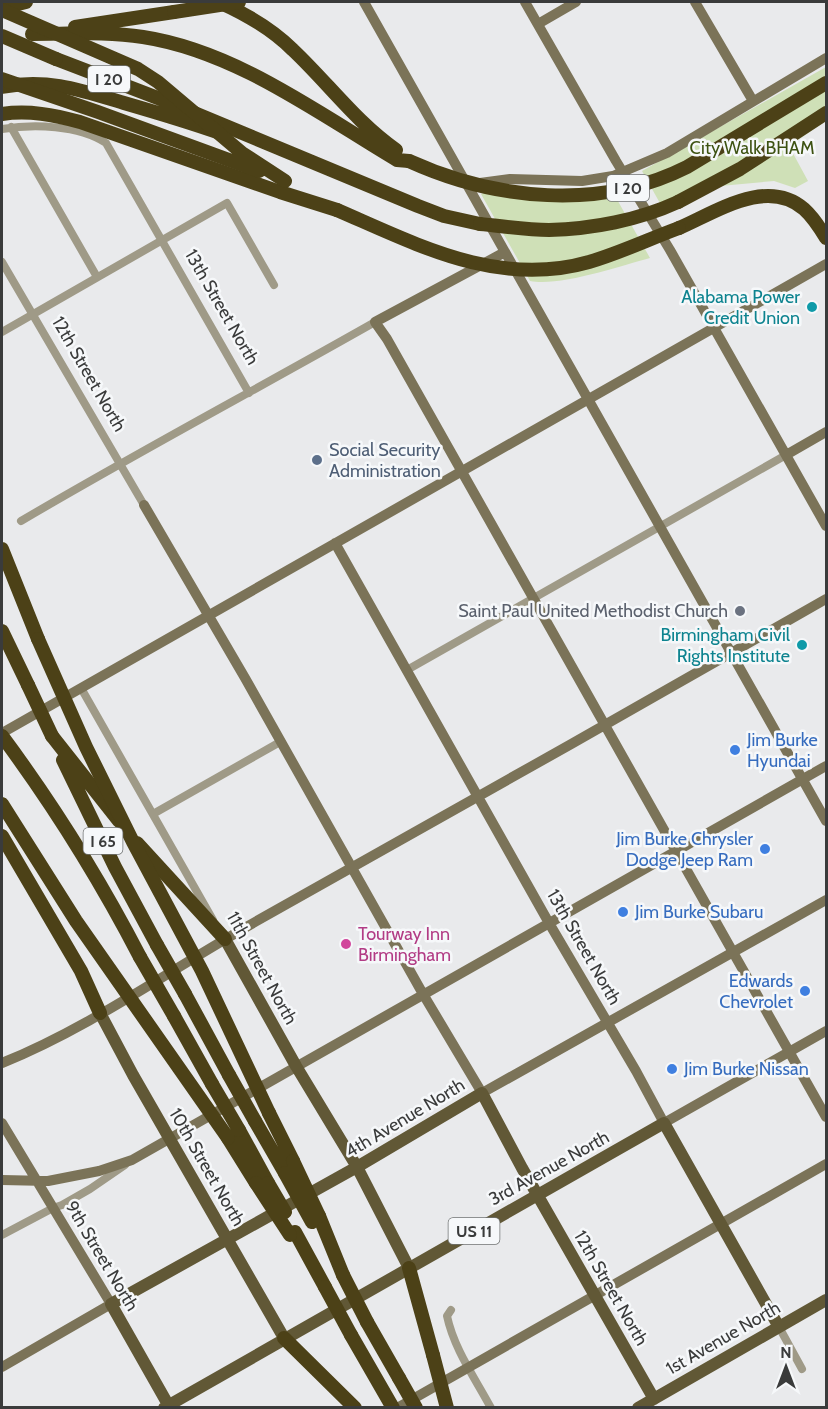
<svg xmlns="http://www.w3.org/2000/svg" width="828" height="1409" viewBox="0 0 828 1409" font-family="Cabin,sans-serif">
<rect width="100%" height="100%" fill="#e9eaec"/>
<path fill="#cfe0b7" d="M826,67V121L789,146L808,181L795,188L774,181L720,186L666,214L642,171Z
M610,187L650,258C620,266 559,287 530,281L481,194L497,188L555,190Z"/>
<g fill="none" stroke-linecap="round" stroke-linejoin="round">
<path stroke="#9f9a87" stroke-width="8" d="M11,127L97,277
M2,129C34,124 78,125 106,143L249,393
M2,262L144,505
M2,332L227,203L274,285
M21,521C138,452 257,389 375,322
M407,670L786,455
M81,688L213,920
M153,814L280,742
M2,1235L53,1208L62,1205L90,1189L125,1165
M451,1310L447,1316C454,1349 475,1378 491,1408
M779,1327L802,1369"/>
<path stroke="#7b7358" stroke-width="10" d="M364,2L826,821
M525,2L616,161L670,250L826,526
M695,2L753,101
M538,24L576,2
M480,183L510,179L582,181L613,176L667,153L826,58
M505,252L375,322L387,339L826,1117
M786,455L826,432
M144,505L245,678L423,994L482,1093L826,900
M335,543L549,923L636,1071L664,1123L826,1031
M2,733L826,264
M2,1063C91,1027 171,969 255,922C446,816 636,707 826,599
M2,1123L111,1304L2,1367
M2,1180L48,1181L99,1171L132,1160L826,766
M397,1408L826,1164"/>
<path stroke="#615836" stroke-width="12" d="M225,939L296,1066L357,1167L409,1268
M100,1013L133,1075L284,1338
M164,1408L664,1123L779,1327
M170,1408L111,1304L357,1167L482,1093L522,1168L654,1399
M638,1408L826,1300"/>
<path stroke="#4c4117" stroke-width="14" d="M219,2C246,14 272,29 293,50C328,83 356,122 396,150
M2,8L26,2
M75,27L174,12
M32,34C69,34 106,31 143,37C235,51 318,113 397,160L409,161
M56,59L163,100L418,206L444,216L480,224
M2,87C47,78 81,90 124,103C155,112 186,121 217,132
M2,114C29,110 54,115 80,122L280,192L337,210
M678,202L740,169L826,113
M679,228C716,212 767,177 804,209C813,217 820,228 826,238
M2,549L38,639
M2,631L28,685
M2,736C54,806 100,880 140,957
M52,736L119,821
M63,760L115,867L157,945
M2,836L81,971L100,1013
M137,843L225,939
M185,994L229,1075
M174,1016L212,1084
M269,1113L293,1161
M255,1121L285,1173
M239,1130L268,1183
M228,1138L256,1183
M319,1216L343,1275
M295,1232L325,1287
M409,1268L433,1355
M367,1322L399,1378
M351,1335L393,1408
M284,1338L355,1408"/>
<path stroke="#4c4117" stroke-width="14" d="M2,10L138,69L158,82L242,153L285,181
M174,12L239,2
M2,36L56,59
M2,79L98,112L259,171
M409,161C495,200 600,211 687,167L826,83
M337,210C418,245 498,288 589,262C620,253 649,239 679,228
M480,224C502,226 526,230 549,230C592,229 639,220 678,202
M38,639L86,747L133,842L202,971L269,1113
M28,685L52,736
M2,804L76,921L228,1138
M157,945L185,994
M140,957L174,1016
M229,1075L255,1121
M212,1084L239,1130
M293,1161L319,1216
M285,1173L312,1222
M256,1183L290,1235
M268,1183L285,1212
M343,1275L367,1322
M325,1287L351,1335
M433,1355L447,1408
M399,1378L416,1408"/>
</g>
<g fill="#0f9aa8" stroke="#f6f8fa" stroke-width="2">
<circle cx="812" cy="307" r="6"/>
<circle cx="802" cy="645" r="6"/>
</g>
<circle fill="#5c6f8a" stroke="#f6f8fa" stroke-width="2" cx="317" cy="460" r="6"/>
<circle fill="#6b7280" stroke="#f6f8fa" stroke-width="2" cx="740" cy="611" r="6"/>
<g fill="#3f7fe0" stroke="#f6f8fa" stroke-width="2">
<circle cx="735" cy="750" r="6"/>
<circle cx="765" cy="849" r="6"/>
<circle cx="623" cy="912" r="6"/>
<circle cx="805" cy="991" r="6"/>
<circle cx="672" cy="1069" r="6"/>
</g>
<circle fill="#d1479c" stroke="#f6f8fa" stroke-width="2" cx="346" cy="944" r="6"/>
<g text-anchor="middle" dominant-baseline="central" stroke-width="5" stroke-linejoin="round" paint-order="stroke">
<g fill="#f6f8fa" stroke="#727474" stroke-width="1.5">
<rect x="88" y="66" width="42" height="26" rx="4.5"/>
<rect x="607" y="175" width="42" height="26" rx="4.5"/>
<rect x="83.5" y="828" width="39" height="26" rx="4.5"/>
<rect x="448.5" y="1218" width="51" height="26" rx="4.5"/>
</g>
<g font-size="16" font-weight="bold" fill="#3a3b3b">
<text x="109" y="79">I 20</text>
<text x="628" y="188">I 20</text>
<text x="103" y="841">I 65</text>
<text x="474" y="1231">US 11</text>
</g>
<g font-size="18" fill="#3d5212" stroke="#f6f8fa">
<text x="752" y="148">City Walk BHAM</text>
</g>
<g font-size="18" fill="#0d838f" stroke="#f6f8fa" text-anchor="end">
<text x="800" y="297">Alabama Power<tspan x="800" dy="21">Credit Union</tspan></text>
<text x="790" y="635">Birmingham Civil<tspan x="790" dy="21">Rights Institute</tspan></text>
</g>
<g font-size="18" fill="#3a3b3b" stroke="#f6f8fa">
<text transform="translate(222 307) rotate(60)">13th Street North</text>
<text transform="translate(89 374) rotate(60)">12th Street North</text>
<text transform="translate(584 947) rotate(60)">13th Street North</text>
<text transform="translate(262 968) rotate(61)">11th Street North</text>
<text transform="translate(405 1118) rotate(-31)">4th Avenue North</text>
<text transform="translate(207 1167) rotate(60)">10th Street North</text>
<text transform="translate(549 1168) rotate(-29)">3rd Avenue North</text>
<text transform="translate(102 1256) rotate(59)">9th Street North</text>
<text transform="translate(611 1288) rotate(60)">12th Street North</text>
<text transform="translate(723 1338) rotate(-30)">1st Avenue North</text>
</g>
<g font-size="18" fill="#4e5e75" stroke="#f6f8fa" text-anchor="start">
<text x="329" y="450">Social Security<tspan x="329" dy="21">Administration</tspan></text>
</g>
<g font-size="18" fill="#5b616d" stroke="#f6f8fa" text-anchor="end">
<text x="728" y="611">Saint Paul United Methodist Church</text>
</g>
<g font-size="18" fill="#366cbe" stroke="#f6f8fa" text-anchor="start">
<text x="747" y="740">Jim Burke<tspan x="747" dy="21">Hyundai</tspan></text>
<text x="753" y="839" text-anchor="end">Jim Burke Chrysler<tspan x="753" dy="21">Dodge Jeep Ram</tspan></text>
<text x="635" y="912">Jim Burke Subaru</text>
<text x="793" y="981" text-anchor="end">Edwards<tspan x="793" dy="21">Chevrolet</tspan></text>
<text x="684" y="1069">Jim Burke Nissan</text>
</g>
<g font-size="18" fill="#b23c85" stroke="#f6f8fa" text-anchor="start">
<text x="358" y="934">Tourway Inn<tspan x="358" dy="21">Birmingham</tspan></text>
</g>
</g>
<rect width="828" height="1409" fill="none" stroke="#3a3b3b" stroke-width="6"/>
<g transform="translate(786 1367)" stroke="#f6f8fa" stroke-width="4.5" paint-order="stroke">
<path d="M0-4.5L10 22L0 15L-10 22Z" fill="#3a3b3b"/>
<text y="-9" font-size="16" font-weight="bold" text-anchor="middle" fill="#3a3b3b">N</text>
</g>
</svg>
